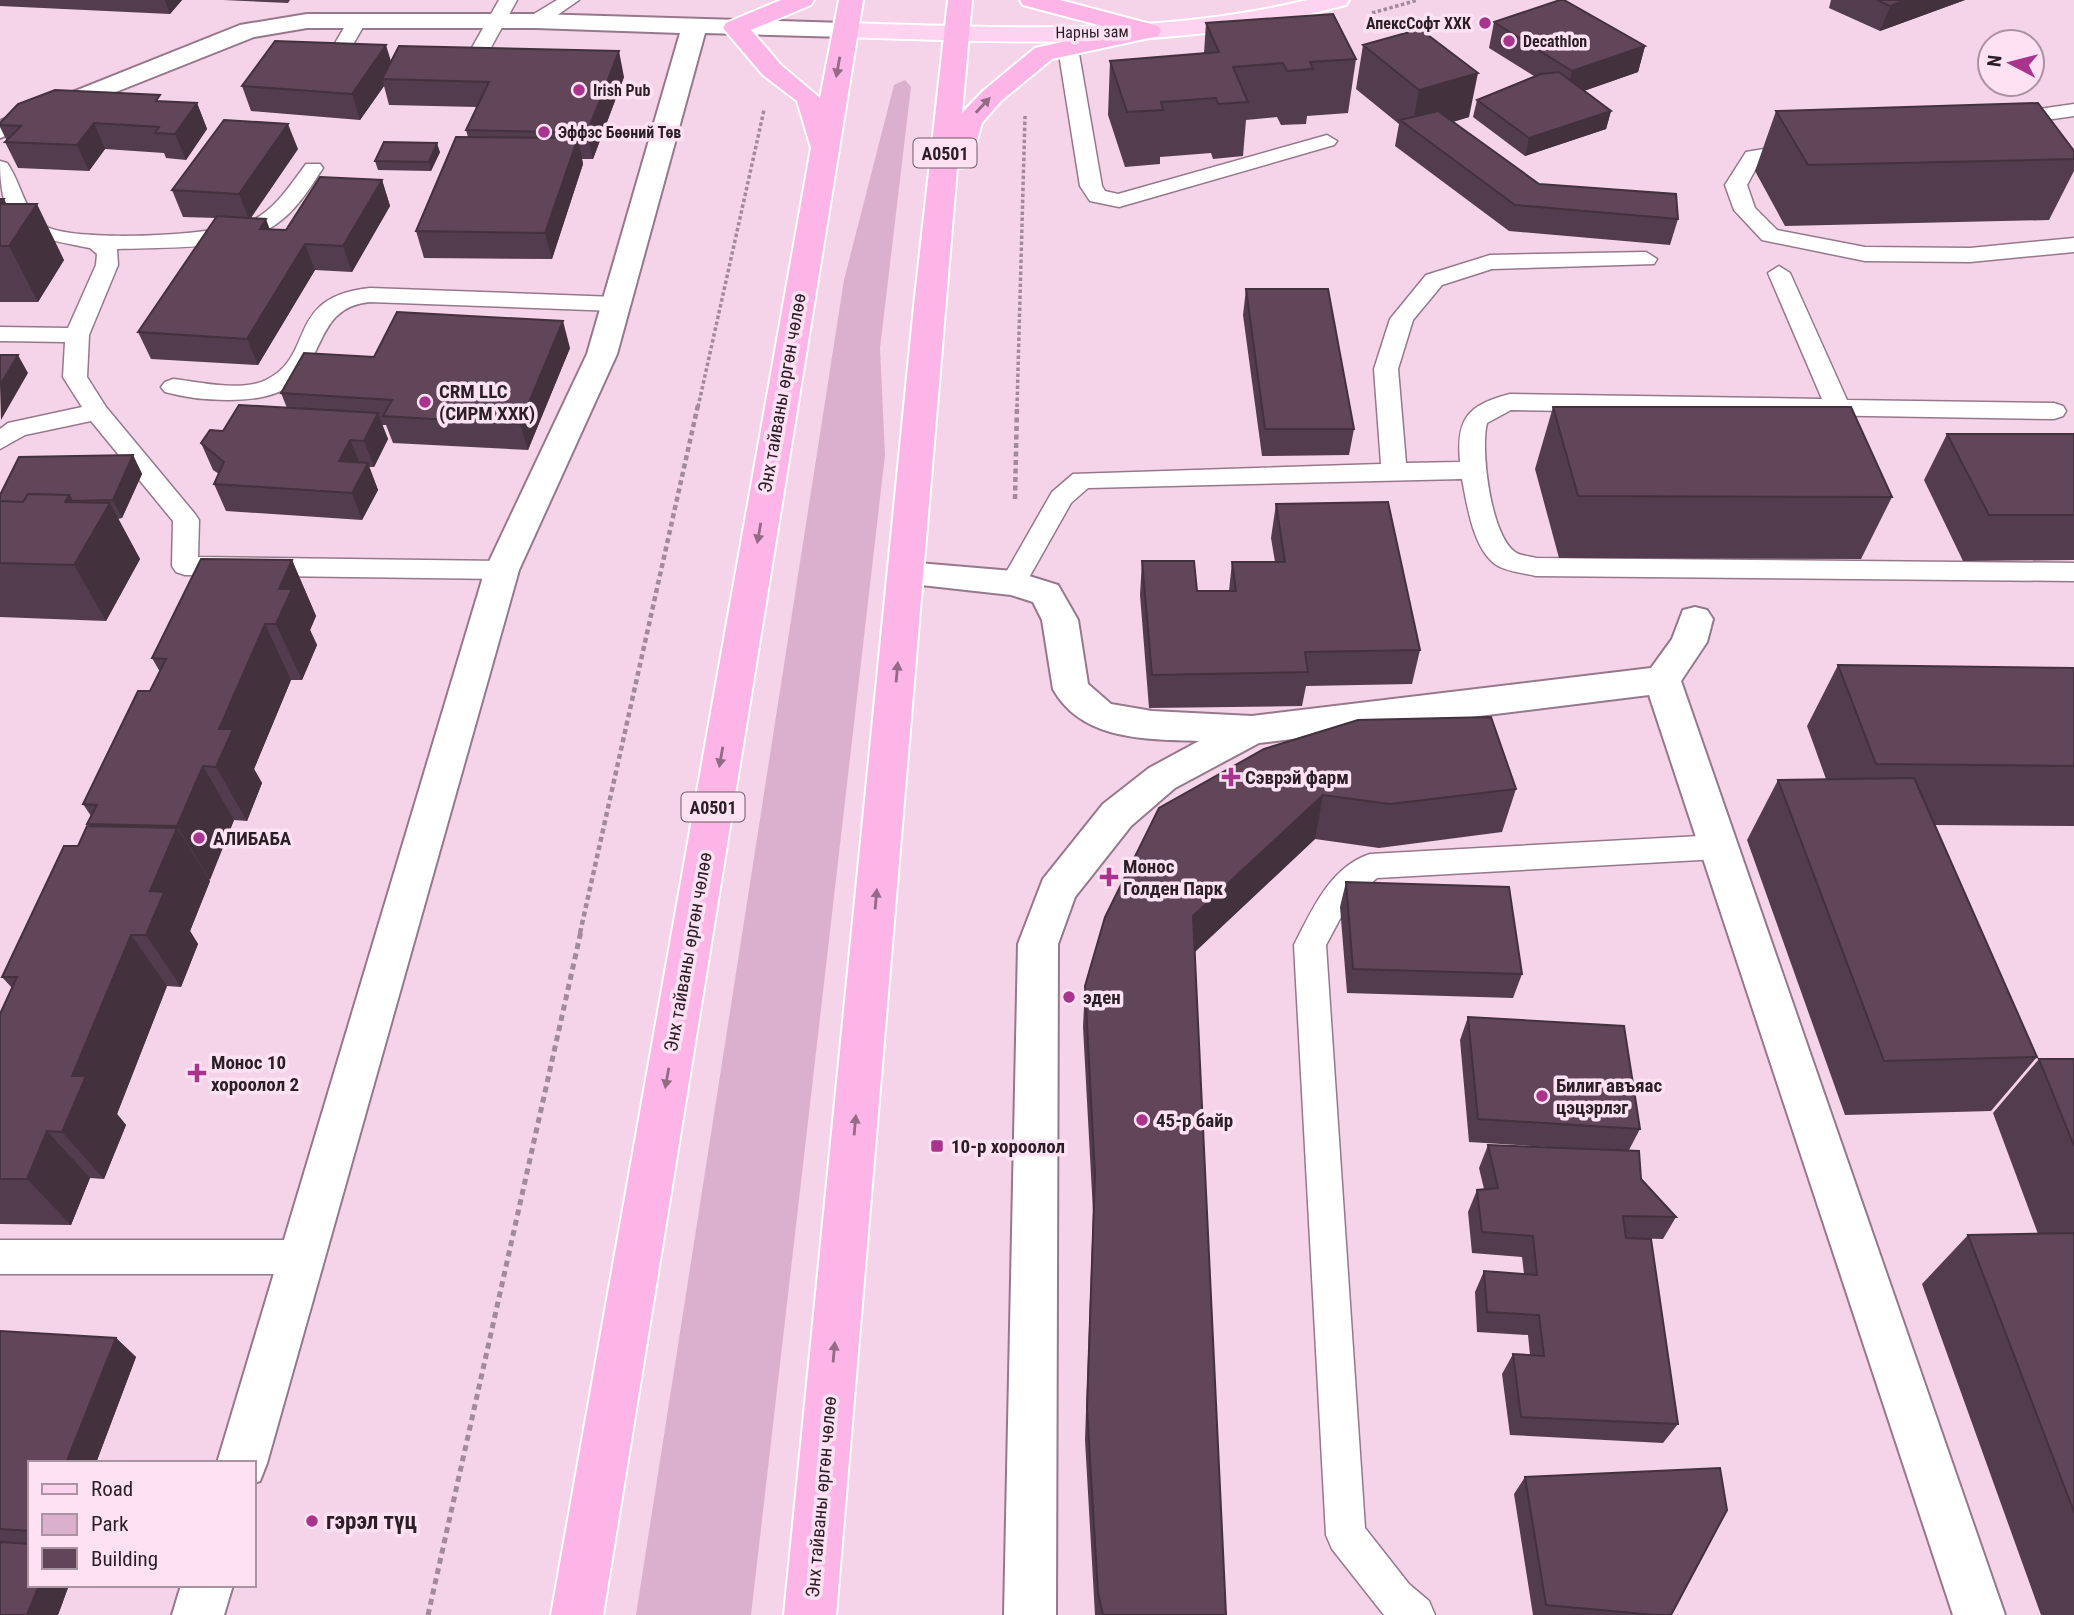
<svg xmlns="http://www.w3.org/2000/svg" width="2074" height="1615" viewBox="0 0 2074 1615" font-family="'Roboto Condensed',sans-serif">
<rect width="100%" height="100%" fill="#f5d3e9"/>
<path fill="#dbb0cd" d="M905,80L911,87L880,348L885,455L751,1615H636L844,280L894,85Z"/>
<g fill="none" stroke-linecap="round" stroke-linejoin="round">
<defs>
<path id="lane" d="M499,0H517L478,71H464L461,67Z
M557,0H579L543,25H529L527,21L529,17Z
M358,14L367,20L342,64L335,66L328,64L325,60L351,16Z
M1068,42L1078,48L1102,186L1105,191L1118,194L1327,135L1337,141L1334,145L1119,207L1090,201L1080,186L1058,48Z
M2074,104V116L2005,126L1995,120L2005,114Z
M1800,143L1810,149L1807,153L1760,161L1747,185L1755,208L1777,230L1865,247L1970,248L2074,238V252L1970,262L1865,261L1762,240L1734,210L1725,185L1746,152Z
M0,161L7,163C21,182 24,213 45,226C76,243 218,236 251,221C275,210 291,184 306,164H320L323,168C310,188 296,211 275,225C237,251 161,247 117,249L118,265L89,335L87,377L106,407L195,514L199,520L198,557L502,561L511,564L515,570L511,576L502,579L185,575L176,572L172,566L173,521L91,421L25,435L0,449V429L8,423L82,407L63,377L65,342L0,341V327L68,328L96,265L97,254L90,248C28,236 0,234 0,161Z
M1646,252L1657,259L1654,264L1492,269L1442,285L1413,320L1398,369L1406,463L1460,462C1456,418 1468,405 1510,394L1822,399L1768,273L1779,266L1790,273L1847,400L2054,403L2063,406L2066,411L2063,416L2054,419L1511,410L1487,423C1480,450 1491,536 1515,552C1521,556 1529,556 1536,558L2074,563V581L1536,576C1524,573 1509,572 1498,566C1473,551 1467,504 1462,479L1088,488L1071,503L1022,590L1013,592L1004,590L1000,583L1052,492L1073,474L1381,464L1374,369L1390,319L1426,275L1490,255Z
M370,288L616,297L627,304L616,311L370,302C317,307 326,356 292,384C265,407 197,401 165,392L161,387L165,382L173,379C199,382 241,392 266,380C317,355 284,297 370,288Z
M1718,835L1729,839L1733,847L1729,855L1718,859L1377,878L1349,902L1326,945L1365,1528L1409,1584L1429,1601L1435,1615H1384L1332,1549L1326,1535L1294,945C1312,910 1330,867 1370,854Z
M0,1240H301L314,1245L319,1257L314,1269L301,1274H0Z"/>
<path id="street" d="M307,14H536L845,23L854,25L857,30L854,35L845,37L705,33L617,354L519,570L267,1463L260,1481L254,1483V1463H217L485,570L587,354L680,33L536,28H307L254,37L0,138V121L240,25Z
M906,562L1013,571L1058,585L1078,620L1088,684L1111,704L1152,711L1252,716L1651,668L1672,639L1683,610L1695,607L1707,610L1713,619L1707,642L1681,681L2005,1615H1953L1649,695L1259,743L1175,788L1131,826L1075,897L1058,944L1056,1615H1004L1018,944L1043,879L1103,804L1149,768L1199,741C1146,739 1082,741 1053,689L1042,620L1033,602L1011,595L894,582L889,574L894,566Z
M181,1585H233L224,1615H172Z"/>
<path id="primary" d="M1307,0H1349L1346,5C1302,16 1259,27 1214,32C1092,47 968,41 845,37L836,35L833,30L836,25L845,23C999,27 1156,37 1307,0Z"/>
<path id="highway" d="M781,0H814L811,5L751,30L781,65L820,98L839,0H863L603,1615H551L811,148L797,101L763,75L723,28L726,23Z
M948,0H972L962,113L983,91L1035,48L1117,30L1023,5L1020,0H1060L1158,26L1161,31L1158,36L1052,59L1001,101L982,123L969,167L957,168L836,1615H784L914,306Z"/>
</defs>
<use href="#lane" stroke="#96788c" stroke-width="3"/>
<use href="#street" stroke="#96788c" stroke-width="4"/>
<use href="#primary" stroke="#fff" stroke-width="4"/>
<use href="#highway" stroke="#fff" stroke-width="4"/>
<path stroke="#a38a9a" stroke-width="3.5" stroke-dasharray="3.5 2.5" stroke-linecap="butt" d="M1372,13L1418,0
M698,407L764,110
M1017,407L1025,116"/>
<path stroke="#a38a9a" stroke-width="4.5" stroke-dasharray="5 3.5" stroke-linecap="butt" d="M1015,499L1017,405
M580,933L698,405"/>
<path stroke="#a38a9a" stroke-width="5" stroke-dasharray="6 4.5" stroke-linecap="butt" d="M428,1615L581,931"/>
<use href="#lane" fill="#fff" fill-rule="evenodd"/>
<use href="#street" fill="#fff" fill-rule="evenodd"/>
<use href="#primary" fill="#fdd3f0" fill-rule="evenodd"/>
<use href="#highway" fill="#fcb5e6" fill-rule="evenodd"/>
</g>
<path fill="#533c4d" d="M0,0H182L170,14L0,6Z
M223,0H290L288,3Z
M1831,0H1965L1880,31L1829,8Z
M1494,22L1645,46L1638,72L1584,91L1611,111L1606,129L1525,156L1473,117L1477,100L1534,76L1489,48Z
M1206,23L1356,59L1348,113L1307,116L1306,124L1281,125L1277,117L1246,120L1243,156L1213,159L1211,153L1160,157V164L1125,167L1108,115L1110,61L1204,53Z
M1363,45L1469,117L1453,122L1539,184L1678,219L1670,245L1509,231L1395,146L1399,124L1356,89Z
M391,61L624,77L593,159H582L583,164L552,259L424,258L416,231L468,137L466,130L477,107L389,105L384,86L360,120L251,111L242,86Z
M163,101L197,103L207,129L186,160L166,158L164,153L105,149L89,171L18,168L5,142L7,141L0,127V123Z
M1776,111L2074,151V171L2049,220L1785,226L1755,171Z
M298,149L251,218L270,229L286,230L382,180L390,206L352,272L315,270L258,365L151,359L138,332L216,218L183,217L172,190Z
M440,152L431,171L378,170L375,161Z
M0,199L6,204L64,260L38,302H0Z
M1246,289L1354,429L1349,455L1262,456L1243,315Z
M570,348L528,450L393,443L386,425H382L388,439L374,467H369L378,490L362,520L226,511L214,484L219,474L213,470L201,443L223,431L287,408L281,393L374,357Z
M1553,407L1892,497L1861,559L1559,558L1535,469Z
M1947,434H2074V560L1963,561L1924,480Z
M133,455L142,474L122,518L118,519L140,559L106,621L0,617V495Z
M1276,504L1420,650L1412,684L1306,686L1302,706L1149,708L1140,595L1142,561L1197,591H1229L1232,562H1275L1271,538Z
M292,560L316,616L310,630L317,645L302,680H291L254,769L262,783L247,821L234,820L209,880L210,881L190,931L198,944L181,987L167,986L117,1114L126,1125L104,1179L90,1178L71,1225L0,1224V1014L12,988L2,977L89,826L87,824L91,816L83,804L150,691L160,672L152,658Z
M1838,665L2074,668V826L1934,825L2037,1057L1991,1111L1845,1115L1747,840L1778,780L1826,779L1807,726Z
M1358,720L1516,789L1502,832L1379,848L1315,839L1195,952L1226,1615H1095L1085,1440L1093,1212L1083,1027L1085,986Z
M1346,882L1522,974L1513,998L1347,993L1340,907Z
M1468,1017L1640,1129L1629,1150L1641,1179L1676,1217L1663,1239L1626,1238L1678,1424L1663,1443L1510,1435L1502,1374L1513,1354L1530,1355L1528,1335L1477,1332L1475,1292L1484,1271L1524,1274L1522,1257L1472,1253L1468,1212L1477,1190L1484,1189L1479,1168L1488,1145L1580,1149L1469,1142L1460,1040Z
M2039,1059H2074V1615H2041L1922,1284L1968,1235L2038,1234L1993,1113Z
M0,1331L116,1338L136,1357L96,1463H30V1585H69L58,1615H0Z
M1525,1477L1671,1615H1533L1514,1494Z"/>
<path fill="#44313e" d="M165,0H182L170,14Z
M1905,0H1965L1880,31L1890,6Z
M386,45L394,71L382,79L384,86L360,120L352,94Z
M1645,46L1638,72L1566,97L1572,71Z
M619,51L624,77L593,159L587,133Z
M1478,73L1469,117L1417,132L1412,129L1419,90Z
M197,103L207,129L186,160L175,134Z
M1611,111L1606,129L1525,156L1529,138Z
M94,123L105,149L89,171L77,145Z
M288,124L298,149L249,220L239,194Z
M578,138L583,164L552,259L545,233Z
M437,143L440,152L431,171L429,162Z
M382,180L390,206L352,272L343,246Z
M4,199L20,230L37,204L64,260L38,302L9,246L1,204Z
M266,219L276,246L260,229Z
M305,244L315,270L258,365L247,339Z
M563,321L570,348L528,450L520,424Z
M18,355L28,373L1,420L0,385Z
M378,413L388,439L374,467L364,441Z
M350,440L361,466L339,461Z
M133,455L142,474L122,518L113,500Z
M368,463L378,490L362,520L352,493Z
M69,495L91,535L110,503L140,559L106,621L74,565L65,502Z
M292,560L316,616L310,630L317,645L302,680L276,624L279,589Z
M265,624L291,680L254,769L262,783L247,821L216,767L219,729Z
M203,766L234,820L210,880L177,826Z
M1323,795L1315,839L1188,958L1193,916Z
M177,828L210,881L190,931L198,944L181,987L146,935L150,891Z
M131,935L167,986L117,1114L126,1125L104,1179L62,1132L72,1076Z
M47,1131L90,1178L71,1225L27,1179Z
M116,1338L136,1357L96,1463H66Z
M39,1585H69L58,1615H27Z"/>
<path fill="#614659" stroke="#44313e" stroke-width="2" d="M1560,0H1564L1645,46L1572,71L1494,22Z
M1877,0H1905L1890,6Z
M1333,14L1356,59L1310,62L1313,69L1287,71L1283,63L1233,67L1248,102L1218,104L1216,98L1161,102L1163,110L1127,112L1110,61L1219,52L1206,23Z
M1420,29L1478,73L1419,90L1363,45Z
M275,41L386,45L352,94L242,86Z
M399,46L619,51L587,133L466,130L489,82L382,79Z
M1559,72L1611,111L1529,138L1477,100L1541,74Z
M55,90L160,95L156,101L197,103L175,134L155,133L159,127L94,123L77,145L5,142L21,126L0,125V123L18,104Z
M2038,103L2074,151V159L1808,165L1776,111Z
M1438,111L1539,184L1676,194L1678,219L1515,205L1400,120Z
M224,120L288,124L239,194L172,190Z
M456,137L578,138L545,233L416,231Z
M384,142L437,143L429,162L375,161Z
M320,177L382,180L343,246L305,244L247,339L138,332L217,216L266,219L260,229L286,230Z
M0,199H4L1,204H37L9,246H0Z
M1246,289H1328L1354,429H1265Z
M397,312L563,321L520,424L383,416L392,400L281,393L304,353L374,357Z
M0,355H18L0,385Z
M239,405L378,413L364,441L350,440L339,461L368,463L352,493L214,484L224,462L201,443L210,430L223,431Z
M1553,407H1851L1892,497L1578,496Z
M1947,434H2074V515H1989Z
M133,455L113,500L72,501L69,495L28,494L23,502L0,501V495L19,457Z
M28,494L69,495L65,502L110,503L74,565L0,563V501L23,502Z
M1388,502L1420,650L1305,652L1308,672L1152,675L1142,561H1194L1197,591H1236L1232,562H1285L1276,504Z
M201,559L292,560L279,589H292L276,624H265L219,729H233L216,767L203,766L177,826L87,824L97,805L83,804L138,691H150L166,659L152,658Z
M1838,665L2074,668V766L1876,764Z
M1491,717L1516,789L1390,804L1323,795L1193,916L1226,1615H1103L1098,1593L1087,1408L1095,1175L1085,986L1105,917L1159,808L1264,749L1358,720Z
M1914,778L2037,1057L1884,1061L1778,780Z
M87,826L177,828L150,891L164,892L146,935H131L72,1076H86L62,1132L47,1131L27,1179H0V1014L17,977H2L64,846H78Z
M1346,882L1509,887L1522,974L1353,969Z
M1468,1017L1624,1026L1640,1129L1478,1119Z
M2039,1059H2074V1146Z
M1488,1145L1639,1151L1641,1179L1676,1217L1623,1216L1626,1238L1651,1239L1678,1424L1521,1417L1513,1354L1544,1356L1539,1315L1487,1312L1484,1271L1537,1275L1533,1236L1482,1232L1477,1190L1498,1188Z
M2074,1233V1512L1968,1235Z
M0,1331L116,1338L66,1463H30V1531L0,1529Z
M1720,1468L1727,1510L1671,1615H1655L1546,1605L1525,1477Z
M0,1542L30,1544V1585H39L27,1615H0Z"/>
<defs><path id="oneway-solid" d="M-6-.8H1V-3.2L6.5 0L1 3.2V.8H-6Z" transform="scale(1.75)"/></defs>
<g fill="#946a86">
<use href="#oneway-solid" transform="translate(838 67) rotate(100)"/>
<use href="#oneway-solid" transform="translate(983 105) rotate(-47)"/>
<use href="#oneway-solid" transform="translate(759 533) rotate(100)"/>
<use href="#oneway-solid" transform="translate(897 672) rotate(-85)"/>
<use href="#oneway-solid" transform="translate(721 757) rotate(100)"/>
<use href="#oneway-solid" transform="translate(876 899) rotate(-85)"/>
<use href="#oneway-solid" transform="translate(667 1078) rotate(100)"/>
<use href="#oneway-solid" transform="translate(855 1125) rotate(-85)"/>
<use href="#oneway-solid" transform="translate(834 1352) rotate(-85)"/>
</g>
<g fill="#a8348d" stroke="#fee2f4" stroke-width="2.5">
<circle cx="1485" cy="23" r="7"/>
<circle cx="1509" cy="41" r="7"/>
<circle cx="579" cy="90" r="7"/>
<circle cx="544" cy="132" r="7"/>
<circle cx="425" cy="402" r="7"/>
<path d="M1227.5 766.5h7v7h7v7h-7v7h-7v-7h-7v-7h7z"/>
<circle cx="199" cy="838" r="7"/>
<path d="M1105.5 866.5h7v7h7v7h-7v7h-7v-7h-7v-7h7z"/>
<circle cx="1069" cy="997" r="7"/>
<path d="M193.5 1062.5h7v7h7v7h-7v7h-7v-7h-7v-7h7z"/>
<circle cx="1542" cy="1096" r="7"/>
<circle cx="1142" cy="1120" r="7"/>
<rect x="930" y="1139" width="14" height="14" rx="3.5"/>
<circle cx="312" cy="1521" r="7"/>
</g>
<g text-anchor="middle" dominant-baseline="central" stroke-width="7" stroke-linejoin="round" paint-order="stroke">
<g font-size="16" font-weight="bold" fill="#2b1f27" stroke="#fee2f4" text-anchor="start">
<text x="1471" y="23" text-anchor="end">АпексСофт ХХК</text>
<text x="1523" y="41">Decathlon</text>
<text x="593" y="90">Irish Pub</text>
<text x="558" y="132">Эффэс Бөөний Төв</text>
</g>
<g font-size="16" fill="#2b1f27" stroke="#fee2f4">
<text transform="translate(1092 32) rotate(-1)">Нарны зам</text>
</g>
<g fill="#fee2f4" stroke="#6a5a64" stroke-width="2">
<rect x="913.5" y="138.5" width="63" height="29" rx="5"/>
<rect x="681.5" y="792.5" width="63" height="29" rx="5"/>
</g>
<g font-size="18" font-weight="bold" fill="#2b1f27">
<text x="945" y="153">A0501</text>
<text x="713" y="807">A0501</text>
</g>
<g font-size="19" font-weight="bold" fill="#2b1f27" stroke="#fee2f4" text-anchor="start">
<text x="439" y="391">CRM LLC<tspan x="439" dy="22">(СИРМ ХХК)</tspan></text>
<text x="1245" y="777">Сэврэй фарм</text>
<text x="213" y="838">АЛИБАБА</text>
<text x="1123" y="866">Монос<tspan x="1123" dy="22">Голден Парк</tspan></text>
<text x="1083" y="997">эден</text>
<text x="211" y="1062">Монос 10<tspan x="211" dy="22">хороолол 2</tspan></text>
<text x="1556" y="1085">Билиг авъяас<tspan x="1556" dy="22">цэцэрлэг</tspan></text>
<text x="1156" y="1120">45-р байр</text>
<text x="951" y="1146">10-р хороолол</text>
</g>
<g font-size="19" fill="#2b1f27" stroke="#fee2f4">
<text transform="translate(782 393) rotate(-80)">Энх тайваны өргөн чөлөө</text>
<text transform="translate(688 952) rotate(-80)">Энх тайваны өргөн чөлөө</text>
<text transform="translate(821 1497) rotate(-85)">Энх тайваны өргөн чөлөө</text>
</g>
<g font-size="23" font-weight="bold" fill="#2b1f27" stroke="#fee2f4" text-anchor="start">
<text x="326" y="1521">гэрэл түц</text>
</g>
</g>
<rect x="28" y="1461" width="228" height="126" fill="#fee2f4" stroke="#aa94a2" stroke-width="2"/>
<rect x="42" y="1484" width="35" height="10" fill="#fdd3f0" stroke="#aa94a2" stroke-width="2"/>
<text x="91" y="1496" font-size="21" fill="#2b1f27">Road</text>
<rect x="42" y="1514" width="35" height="21" fill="#dbb0cd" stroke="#aa94a2" stroke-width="2"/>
<text x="91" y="1531" font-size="21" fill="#2b1f27">Park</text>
<rect x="42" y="1548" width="35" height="21" fill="#614659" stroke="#aa94a2" stroke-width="2"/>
<text x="91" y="1566" font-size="21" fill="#2b1f27">Building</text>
<g transform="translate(2011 63) rotate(277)"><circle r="33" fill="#fee2f4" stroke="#aa94a2" stroke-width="2"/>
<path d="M0-5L12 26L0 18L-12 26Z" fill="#a8348d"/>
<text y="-10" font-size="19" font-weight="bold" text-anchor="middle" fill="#2b1f27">N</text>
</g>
</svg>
